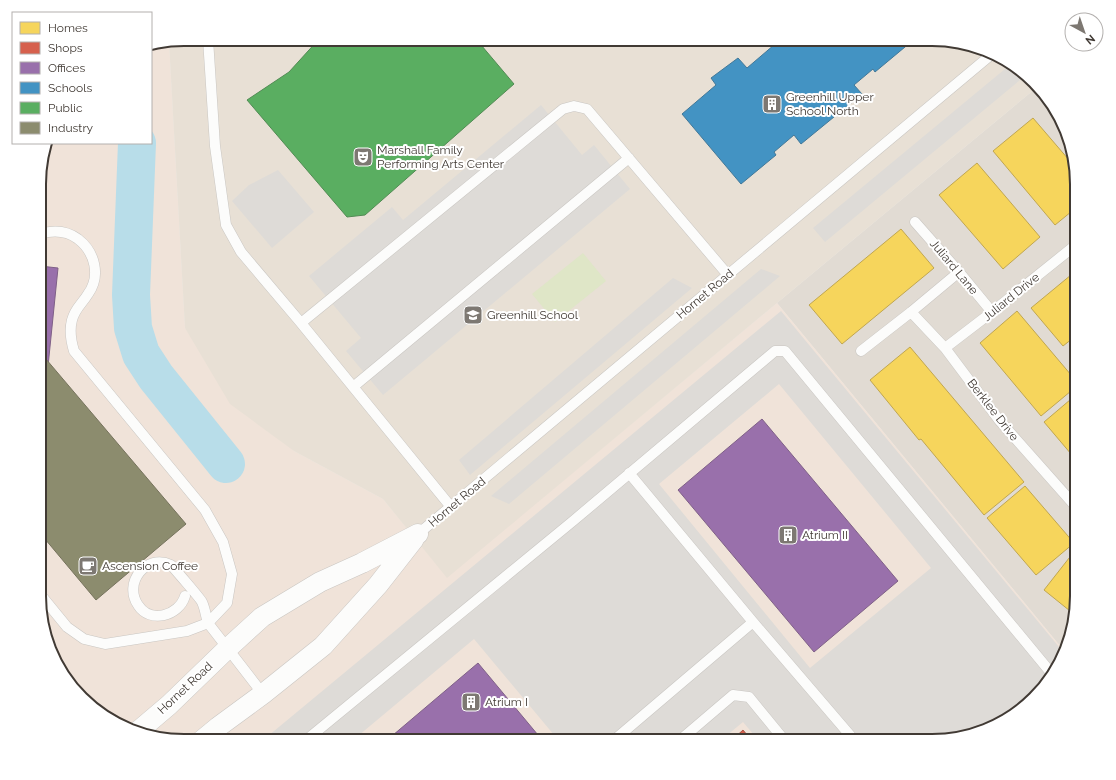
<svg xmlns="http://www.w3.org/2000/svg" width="1116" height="780" viewBox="0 0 1116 780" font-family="Raleway,sans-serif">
<rect width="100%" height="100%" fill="#edeae6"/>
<path fill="#e1dbd3" d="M1036,88L1062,119L1077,174V606L1069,643L1065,652L777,303Z"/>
<path fill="#f0e3d9" d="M169,42L185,328L294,451L383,499L447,577L777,303L1065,652L1047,684L997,726L933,741H174L137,733L96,711L58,669L40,615V165L47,143H151V45Z"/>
<path fill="#e8e0d5" d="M184,39H942L979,47L1020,69L1036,88L777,303L447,578L383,499L294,451L230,404L185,328L169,42Z"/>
<path fill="#dfe6c7" d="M583,253L606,281L555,322L532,294Z"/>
<path fill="#dedbd7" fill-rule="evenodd" d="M1011,64L1020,69L1026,75L825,242L813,228Z
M541,105L582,155L594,145L630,189L383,395L346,351L361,338L309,276L392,207L403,220Z
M278,170L314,212L272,248L232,201L249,185Z
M761,269L780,276L509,504L491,496Z
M673,278L692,288L470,475L459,460Z
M781,311L1064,653L1047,684L997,726L933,741H759L743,722L720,741H559L474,639L352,741H262ZM779,384L931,568L810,668L659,484Z"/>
<path fill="#f6d55c" stroke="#c0a650" d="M1033,118L1075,167L1077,174V207L1055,225L993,151Z
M977,163L1040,237L1003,269L939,195Z
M901,229L934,268L842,344L809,305Z
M1077,270V335L1063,346L1031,308Z
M1017,311L1077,382V386L1041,416L980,343Z
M910,347L1024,482L984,515L921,439L919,440L870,380Z
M1077,352V363L1072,356Z
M1077,394V461L1044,422Z
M1025,486L1074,543L1036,575L987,518Z
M1073,553L1077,556V606L1075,615L1044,590Z"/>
<path fill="#d6604d" stroke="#a95546" d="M743,730L752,741H731Z"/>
<path fill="#9970ab" stroke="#7f6087" d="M40,266L58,268L40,445Z
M762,419L898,581L814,652L678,490Z
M478,663L543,741H386Z"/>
<path fill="#4393c3" stroke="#427898" d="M781,39H908L911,42L875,72L873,69L854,85L862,94L801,144L794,135L774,152L776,155L741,184L682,114L716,85L711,78L738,58L747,68Z"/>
<path fill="#5aae61" stroke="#528b54" d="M319,39H434L435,46L444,39H476L514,84L365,215L347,217L247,100L289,72Z"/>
<path fill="#8c8c6e" stroke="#76735d" d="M40,352L186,524L96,600L40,533Z"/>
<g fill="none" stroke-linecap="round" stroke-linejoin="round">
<path stroke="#b8dde9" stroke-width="38" d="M137,143L131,295L133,328L141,354L156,377L226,464"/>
<defs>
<path id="service" d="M208,39L215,146L226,225L241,252L301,323
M915,222L959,272L992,312
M40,234C53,230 67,231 78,239C95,252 101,276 88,294C82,304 75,308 72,320C69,331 71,341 74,351L205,510L223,542L232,574L227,603L208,623L263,694
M911,312L945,348L999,420L1077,508
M945,348L992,312L1077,244
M861,351L911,312L959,272
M353,387L629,158
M629,473L753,622L855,741
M451,507L301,323L563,109L574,106L587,109L728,275
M418,534L992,54
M40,594L67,627L84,639L105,644L187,631L208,623C206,617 205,608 202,602C200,598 173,567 171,565C146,553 123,583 138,605C150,624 179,616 185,596
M305,741L573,521L775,351H785L1052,674
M613,741L753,622
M679,741L733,695L749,697L785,741"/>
<path id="minor" d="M136,733L169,705L228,648L262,617L320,582L362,563L418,534
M201,741L218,727L263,694L323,646L378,585L414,539"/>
</defs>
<use href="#service" stroke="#c9c6c2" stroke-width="11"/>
<use href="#minor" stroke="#c9c6c2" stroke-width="21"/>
<use href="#service" stroke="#fcfcfb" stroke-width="10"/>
<use href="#minor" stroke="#fcfcfb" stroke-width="20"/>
</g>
<defs>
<symbol id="building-square" viewBox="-11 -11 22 22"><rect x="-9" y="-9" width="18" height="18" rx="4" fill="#7d7872" stroke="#fff"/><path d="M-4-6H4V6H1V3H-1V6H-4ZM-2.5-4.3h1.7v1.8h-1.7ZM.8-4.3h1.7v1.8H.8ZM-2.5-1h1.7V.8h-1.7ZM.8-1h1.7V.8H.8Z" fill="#fff"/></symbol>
<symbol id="theatre-square" viewBox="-11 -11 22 22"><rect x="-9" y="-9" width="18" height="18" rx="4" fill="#7d7872" stroke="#fff"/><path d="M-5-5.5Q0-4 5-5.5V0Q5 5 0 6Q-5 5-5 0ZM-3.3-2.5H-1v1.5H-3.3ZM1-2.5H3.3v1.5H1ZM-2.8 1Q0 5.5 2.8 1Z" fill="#fff"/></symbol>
<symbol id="school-square" viewBox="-11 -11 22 22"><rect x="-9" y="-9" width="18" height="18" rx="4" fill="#7d7872" stroke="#fff"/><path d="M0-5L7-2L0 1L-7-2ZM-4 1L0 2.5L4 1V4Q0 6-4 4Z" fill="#fff"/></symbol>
<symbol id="cafe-square" viewBox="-11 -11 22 22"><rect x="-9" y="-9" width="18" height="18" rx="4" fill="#7d7872" stroke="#fff"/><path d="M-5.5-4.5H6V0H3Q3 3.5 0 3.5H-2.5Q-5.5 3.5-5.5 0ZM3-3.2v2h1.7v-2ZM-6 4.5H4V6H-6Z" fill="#fff"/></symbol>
</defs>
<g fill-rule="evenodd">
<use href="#building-square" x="761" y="93" width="22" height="22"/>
<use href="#theatre-square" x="352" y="146" width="22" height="22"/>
<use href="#school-square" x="462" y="304" width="22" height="22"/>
<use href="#building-square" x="777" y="524" width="22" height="22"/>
<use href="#cafe-square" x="77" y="555" width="22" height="22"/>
<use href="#building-square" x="460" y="691" width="22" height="22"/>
</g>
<g text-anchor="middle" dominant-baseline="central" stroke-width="4" stroke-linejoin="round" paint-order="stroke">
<g font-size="12" fill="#413a34" stroke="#fff" text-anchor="start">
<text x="786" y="97">Greenhill Upper<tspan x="786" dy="14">School North</tspan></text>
<text x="377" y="150">Marshall Family<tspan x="377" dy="14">Performing Arts Center</tspan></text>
<text x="487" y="315">Greenhill School</text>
<text x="802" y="535">Atrium II</text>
<text x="102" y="566">Ascension Coffee</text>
<text x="485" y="702">Atrium I</text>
</g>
<g font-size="12" fill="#413a34" stroke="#fff">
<text transform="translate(954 267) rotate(50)">Juliard Lane</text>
<text transform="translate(705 294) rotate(-40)">Hornet Road</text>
<text transform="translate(1011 297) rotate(-39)">Juliard Drive</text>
<text transform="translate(993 410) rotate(52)">Berklee Drive</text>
<text transform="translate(457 502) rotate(-40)">Hornet Road</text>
<text transform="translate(185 688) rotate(-43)">Hornet Road</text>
</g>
</g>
<path d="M0 0H1116V780H0ZM184 46H932A138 138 0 0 1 1070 184V596A138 138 0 0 1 932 734H184A138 138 0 0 1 46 596V184A138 138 0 0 1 184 46Z" fill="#fff" fill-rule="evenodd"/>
<path fill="none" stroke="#413a34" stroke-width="2" d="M184 46H932A138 138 0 0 1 1070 184V596A138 138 0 0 1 932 734H184A138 138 0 0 1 46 596V184A138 138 0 0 1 184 46Z"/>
<rect x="12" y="12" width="140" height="132" fill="#ffffff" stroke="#b3b0ae"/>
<rect x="20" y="22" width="20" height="12" fill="#f6d55c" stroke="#b3b0ae"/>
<text x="48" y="32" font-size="12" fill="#413a34">Homes</text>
<rect x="20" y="42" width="20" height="12" fill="#d6604d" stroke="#b3b0ae"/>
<text x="48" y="52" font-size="12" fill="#413a34">Shops</text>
<rect x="20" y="62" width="20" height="12" fill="#9970ab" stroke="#b3b0ae"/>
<text x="48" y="72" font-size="12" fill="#413a34">Offices</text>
<rect x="20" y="82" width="20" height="12" fill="#4393c3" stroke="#b3b0ae"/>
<text x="48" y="92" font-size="12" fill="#413a34">Schools</text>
<rect x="20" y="102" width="20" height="12" fill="#5aae61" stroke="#b3b0ae"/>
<text x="48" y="112" font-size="12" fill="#413a34">Public</text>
<rect x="20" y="122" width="20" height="12" fill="#8c8c6e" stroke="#b3b0ae"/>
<text x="48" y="132" font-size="12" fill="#413a34">Industry</text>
<g transform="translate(1084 32) rotate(140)"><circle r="19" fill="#ffffff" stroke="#b3b0ae"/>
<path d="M0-3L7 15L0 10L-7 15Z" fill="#7d7872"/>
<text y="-6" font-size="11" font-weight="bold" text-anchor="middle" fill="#413a34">N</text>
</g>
</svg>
